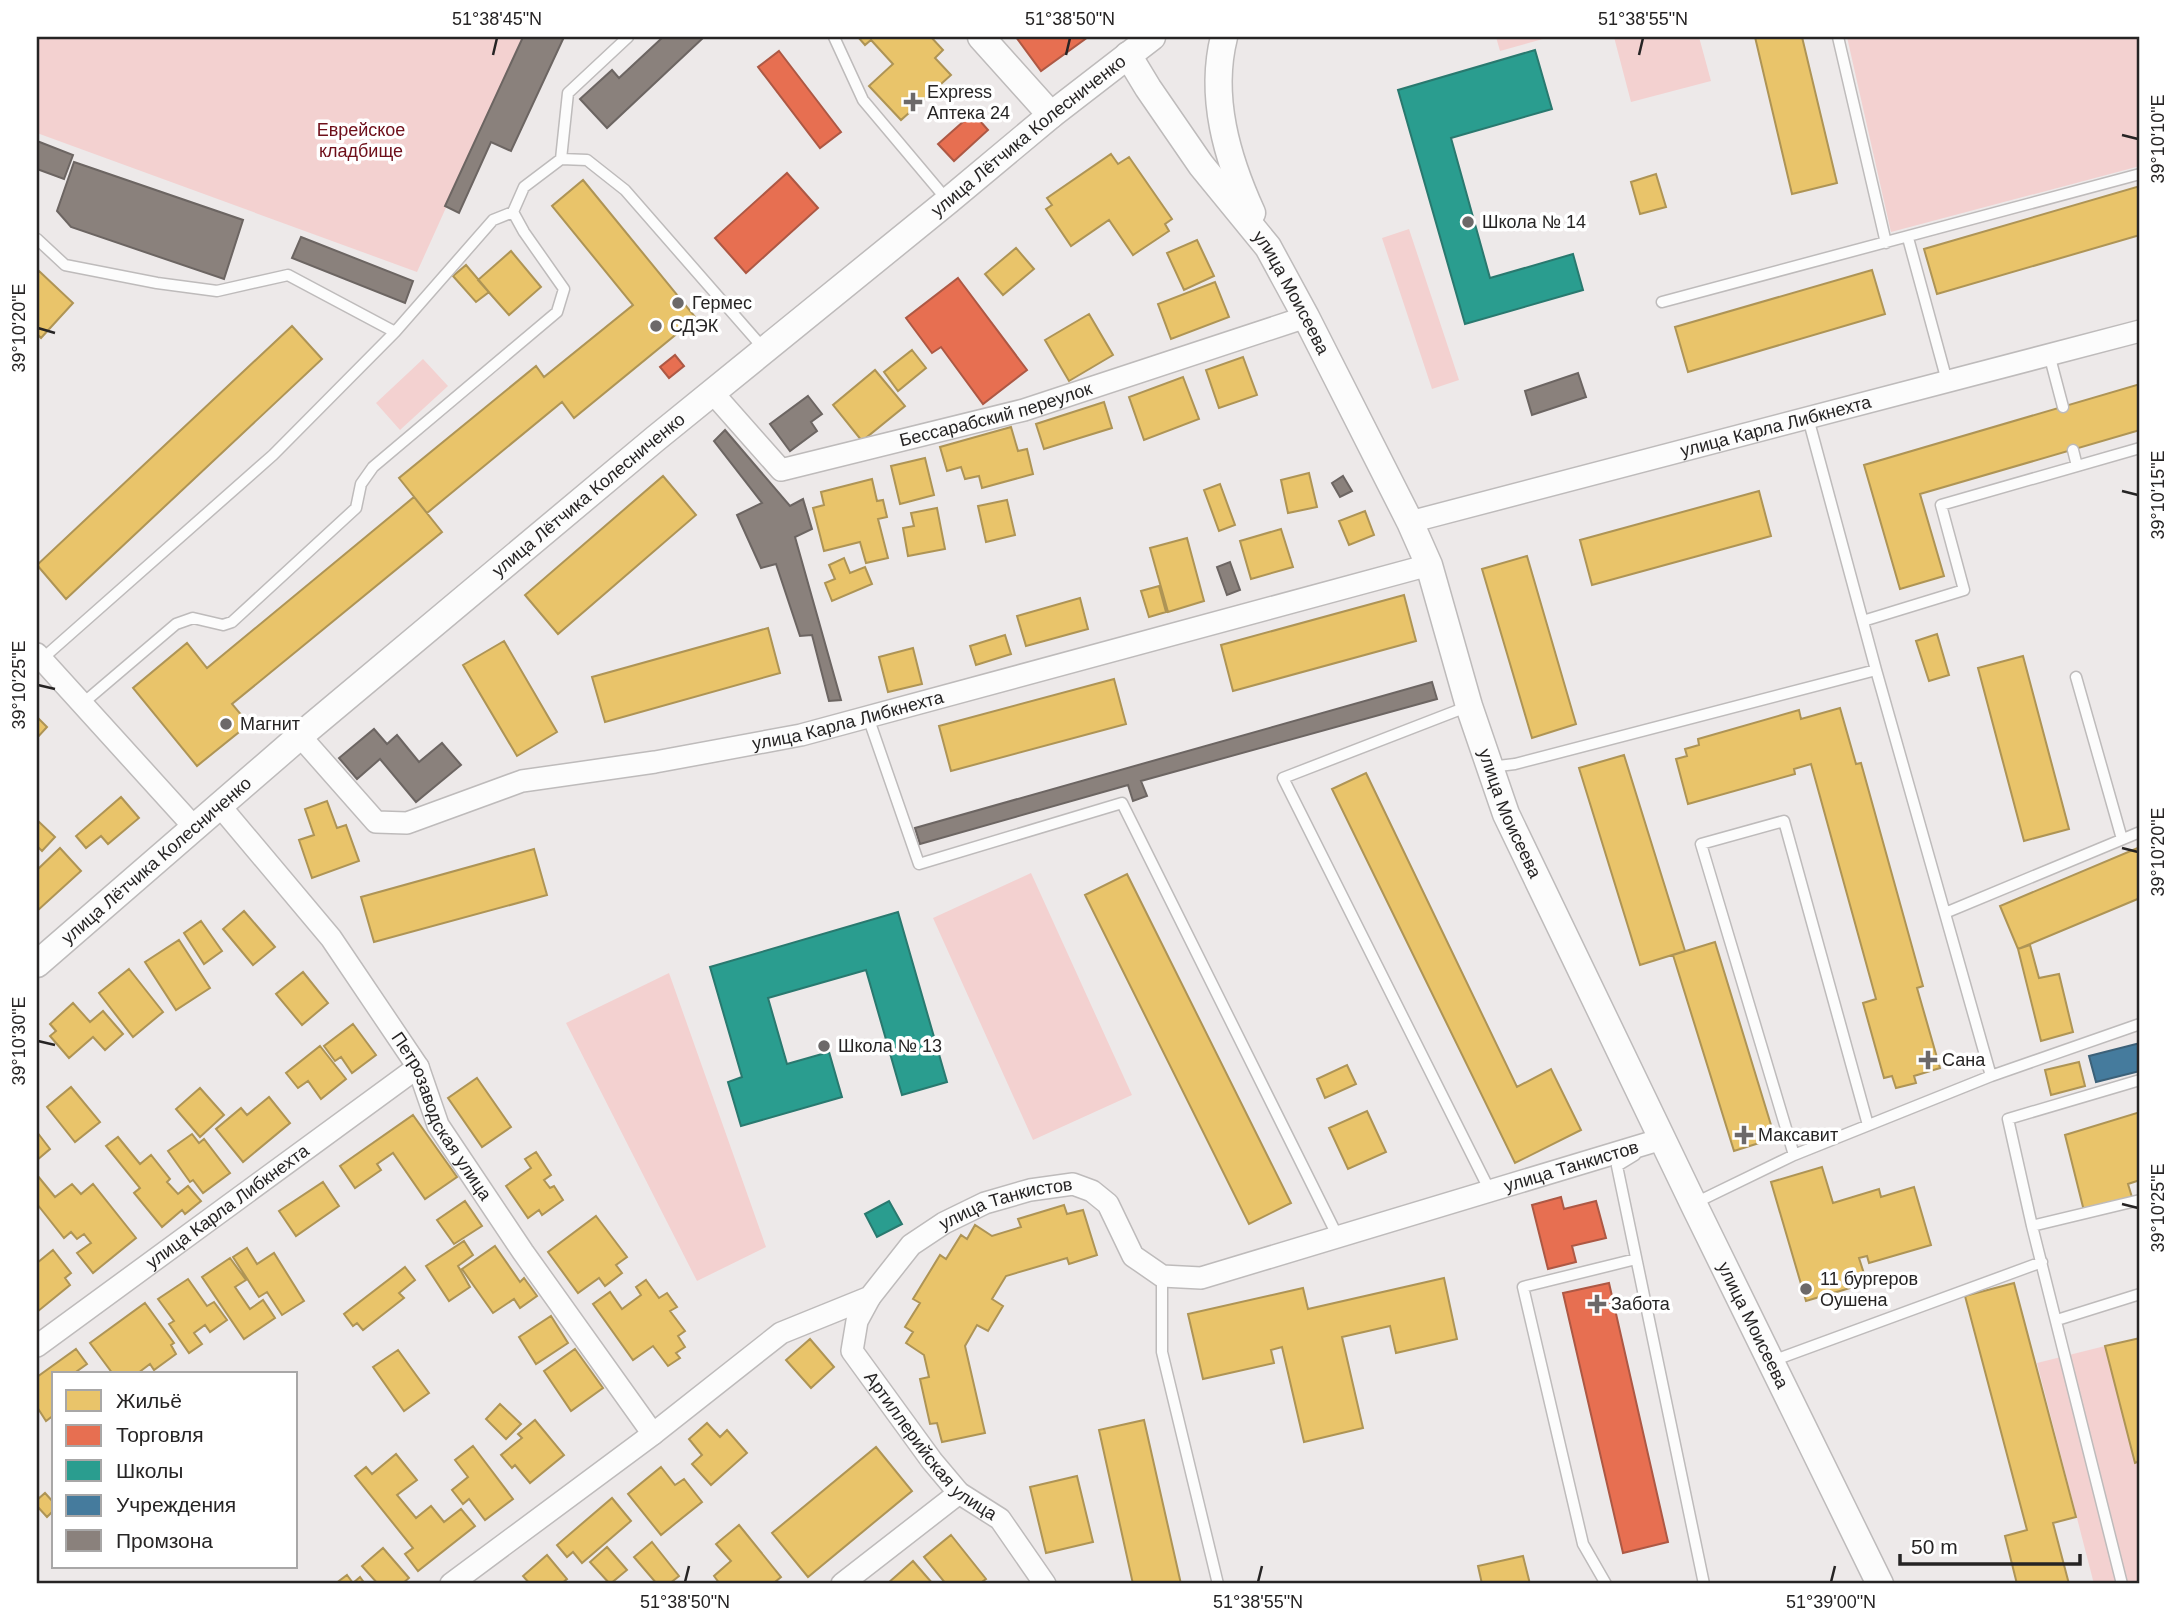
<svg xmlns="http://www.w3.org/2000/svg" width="2177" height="1621" viewBox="0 0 2177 1621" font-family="Arial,sans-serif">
<rect width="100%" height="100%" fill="#ede9e9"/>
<path fill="#f3d1d0" d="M37,37H523L417,272L37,133Z
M1496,37H1550L1500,51Z
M1614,37H1699L1711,81L1631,102Z
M1847,37H2140V166L1891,232Z
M1409,229L1459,380L1432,389L1382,238Z
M423,359L448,386L400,430L376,403Z
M1031,873L1132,1095L1033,1140L933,918Z
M669,973L766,1247L697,1281L566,1023Z
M2105,1346L2135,1462L2140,1461V1584H2094L2037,1363Z"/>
<path fill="#e9c46a" stroke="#ae9455" stroke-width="2" d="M858,37H931L943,50L935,58L951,75L901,120L869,86L893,64L871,40L865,45Z
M1755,37H1802L1837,183L1792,194Z
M1111,154L1118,164L1129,157L1172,219L1165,224L1169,231L1133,255L1109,220L1071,246L1046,209L1052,205L1047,198Z
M1656,174L1666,207L1640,214L1631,182Z
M583,180L696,318L574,418L562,402L427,513L399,478L536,366L544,377L633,305L552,206Z
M2140,186V235L1937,294L1924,249Z
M1197,240L1214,276L1184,290L1167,253Z
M1016,248L1034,269L1003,295L985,274Z
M511,251L541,287L509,315L478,280Z
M466,265L489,292L476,302L453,276Z
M1872,270L1885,314L1688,372L1675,327Z
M39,271L73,303L41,338L37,334V274Z
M1215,282L1229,317L1171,339L1158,304Z
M1089,314L1113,355L1069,381L1045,340Z
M292,326L322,359L66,599L37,565Z
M912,350L926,368L898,391L884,372Z
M1243,357L1257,395L1219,408L1206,370Z
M875,370L905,406L862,441L833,405Z
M1183,377L1199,419L1144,440L1129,397Z
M2140,384V430L1920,494L1944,576L1900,589L1864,465Z
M1104,402L1112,428L1044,449L1036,424Z
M1011,427L1018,451L1027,449L1033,474L982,488L979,476L965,479L961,467L947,471L940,447Z
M925,458L934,495L900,504L891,466Z
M1309,473L1317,507L1288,513L1281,480Z
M663,476L696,515L558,634L525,595Z
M872,479L877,501L883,500L887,517L878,519L888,558L866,563L860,542L824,551L813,508L824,505L821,492Z
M1220,484L1235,525L1219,531L1204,490Z
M1759,491L1771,536L1592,585L1580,540Z
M414,497L442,532L232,704L249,724L197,766L133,688L187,643L207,668Z
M1007,500L1015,535L986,542L978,506Z
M937,508L945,549L908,556L903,528L914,526L911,513Z
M1365,511L1374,535L1349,545L1339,521Z
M1281,529L1293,567L1251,579L1240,541Z
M1187,538L1204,601L1168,612L1150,548Z
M1527,556L1576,724L1532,738L1482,569Z
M844,558L850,573L865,567L872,584L832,601L825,583L835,579L829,565Z
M1159,586L1166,612L1149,617L1141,591Z
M1404,595L1416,641L1233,691L1221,645Z
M1080,598L1088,629L1026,646L1017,616Z
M768,628L780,673L605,722L592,677Z
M1937,634L1949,675L1929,681L1916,641Z
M1005,635L1011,654L976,665L970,646Z
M504,641L557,732L517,756L463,665Z
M913,648L922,684L888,692L879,657Z
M2023,656L2069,829L2024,841L1978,668Z
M1114,679L1126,724L951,771L939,726Z
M1840,708L1856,764L1861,763L1923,986L1917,988L1940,1068L1914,1076L1916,1083L1896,1088L1892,1076L1884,1078L1863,1003L1876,999L1811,764L1794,769L1795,774L1688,804L1676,759L1687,756L1685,749L1699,745L1698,739L1799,710L1801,719Z
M37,717L47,727L37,738Z
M1624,755L1685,951L1640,965L1579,768Z
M1366,773L1517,1087L1551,1069L1581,1130L1515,1163L1332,789Z
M121,797L139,818L108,844L101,836L86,848L76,836Z
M327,801L337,828L346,825L359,861L312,878L299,840L314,835L305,809Z
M37,820L55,837L42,851L37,846Z
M2140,847V898L2018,949L2000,906Z
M60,848L81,871L37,911V870Z
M534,849L547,895L374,942L361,897Z
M1127,874L1291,1203L1249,1224L1085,895Z
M244,911L275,947L253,965L223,929Z
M201,921L222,951L204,964L184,933Z
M179,940L210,988L176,1010L145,962Z
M1715,942L1775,1138L1734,1151L1673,955Z
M2030,945L2039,978L2059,974L2073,1032L2041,1041L2018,949Z
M129,969L163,1012L133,1037L99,993Z
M303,972L328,1003L302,1025L276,994Z
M73,1003L90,1022L103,1011L123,1034L105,1050L93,1037L69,1058L50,1036L56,1031L50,1024Z
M353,1024L376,1055L352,1073L341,1057L335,1061L324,1046Z
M320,1046L346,1079L321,1099L308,1081L298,1088L286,1073Z
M2079,1062L2085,1086L2051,1095L2045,1070Z
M1347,1065L1356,1084L1325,1098L1317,1079Z
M477,1078L511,1127L482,1147L448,1098Z
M71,1087L100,1122L75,1142L47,1107Z
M200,1088L224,1115L200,1137L176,1109Z
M269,1097L290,1123L243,1162L216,1129L241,1108L247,1115Z
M1367,1111L1386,1152L1348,1169L1329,1128Z
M2140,1112V1180L2128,1184L2134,1204L2085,1215L2065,1135Z
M413,1115L457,1177L425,1199L393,1153L377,1164L381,1170L355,1188L340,1166Z
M37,1132L50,1149L37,1160Z
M192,1134L199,1143L204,1139L230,1173L203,1193L193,1180L190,1182L168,1151Z
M118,1137L140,1164L151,1155L170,1179L167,1182L178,1194L188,1186L201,1201L185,1214L182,1210L162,1227L134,1193L140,1188L106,1146Z
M536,1152L551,1175L544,1180L550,1188L554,1186L563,1200L542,1215L539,1210L528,1218L506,1186L531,1168L525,1159Z
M1822,1167L1833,1203L1879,1189L1881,1197L1914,1187L1931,1245L1869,1263L1867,1256L1859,1258L1867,1283L1806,1301L1771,1182Z
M37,1175L55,1197L72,1184L81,1194L93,1184L136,1238L93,1273L77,1253L91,1243L84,1234L77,1239L71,1232L64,1238L37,1204Z
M323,1182L339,1206L296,1236L279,1211Z
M465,1201L482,1226L454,1244L437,1220Z
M1064,1205L1067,1214L1083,1210L1097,1255L1069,1264L1067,1258L1006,1276L992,1299L1003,1306L988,1331L977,1325L965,1346L985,1433L942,1442L937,1423L930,1424L920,1379L929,1377L924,1355L906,1343L913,1332L905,1327L920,1303L913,1299L940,1255L946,1259L961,1235L967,1239L975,1225L992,1236L1021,1227L1018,1219Z
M596,1216L627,1257L616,1265L622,1273L605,1286L599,1278L578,1293L548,1252Z
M464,1241L473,1255L458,1266L470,1287L449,1301L426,1266Z
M495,1246L520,1282L524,1278L537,1296L520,1308L514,1299L493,1313L462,1269Z
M247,1248L257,1264L274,1253L304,1301L282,1315L267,1292L259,1297L233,1257Z
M53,1250L71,1273L65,1278L70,1285L37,1312V1263Z
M230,1258L246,1280L235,1287L250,1309L263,1300L275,1318L244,1339L202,1277Z
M405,1267L415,1280L399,1293L404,1298L363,1330L357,1323L353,1326L344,1314Z
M1444,1278L1457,1339L1396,1353L1390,1326L1342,1337L1363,1428L1304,1442L1282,1347L1271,1350L1274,1363L1203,1379L1188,1314L1303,1288L1308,1309Z
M188,1279L207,1306L214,1302L227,1320L210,1332L205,1325L194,1333L202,1344L189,1353L169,1324L174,1321L158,1299Z
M646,1280L659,1298L667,1293L677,1307L670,1311L685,1331L678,1336L685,1347L676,1353L680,1358L668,1366L653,1346L633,1360L593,1304L610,1292L622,1309L641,1295L636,1287Z
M2014,1283L2076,1517L2053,1523L2069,1584H2017L2005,1536L2027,1530L1965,1296Z
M145,1303L174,1343L171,1345L176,1354L154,1370L150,1364L138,1373L139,1374H113L90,1343Z
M551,1316L568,1343L536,1364L519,1337Z
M2140,1338V1461L2135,1463L2105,1346Z
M810,1339L834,1367L811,1388L786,1360Z
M76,1349L87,1364L73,1374H54V1415L46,1421L37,1407V1377Z
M575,1349L603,1388L571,1411L544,1371Z
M398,1350L429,1393L404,1411L373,1367Z
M500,1404L521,1424L506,1439L486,1419Z
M535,1420L564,1455L530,1483L515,1465L512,1468L501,1455L522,1438L518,1434Z
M1144,1420L1181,1584H1133L1099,1430Z
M707,1423L720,1437L727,1430L747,1453L711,1485L692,1464L702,1455L689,1439Z
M473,1446L513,1499L485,1520L469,1499L463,1504L452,1490L468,1477L455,1460Z
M876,1447L912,1491L808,1577L772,1533Z
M396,1454L417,1480L397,1495L416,1518L431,1506L444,1522L461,1509L475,1526L418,1571L405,1554L413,1548L355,1476L366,1467L372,1474Z
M661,1467L675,1485L684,1479L702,1502L661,1535L628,1494Z
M1077,1476L1093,1542L1046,1553L1030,1487Z
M45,1493L54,1503V1510L47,1517L37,1506V1500Z
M612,1498L631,1521L582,1563L573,1552L567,1557L557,1545Z
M739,1525L781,1577L775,1582L777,1584H720L714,1576L731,1561L716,1544Z
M951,1535L986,1579L979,1584H946L924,1557Z
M652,1542L679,1576L669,1584H657L634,1557Z
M607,1547L627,1570L610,1584L590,1562Z
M383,1548L409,1578L402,1584H378L362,1566Z
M547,1555L567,1579L561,1584H530L523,1576Z
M1523,1556L1530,1584H1482L1478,1566Z
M913,1561L933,1584H887Z
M347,1575L353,1583L360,1577L365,1584H335Z"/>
<path fill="#e76f51" stroke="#ad5844" stroke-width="2" d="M1016,37H1088L1041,71Z
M779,51L841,132L820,148L758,67Z
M973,113L988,130L954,161L938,144Z
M787,173L818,208L746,273L715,238Z
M958,278L1027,370L983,404L941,347L932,353L906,318Z
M675,355L684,366L669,378L660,367Z
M1561,1197L1564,1209L1596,1201L1606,1238L1572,1246L1576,1262L1548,1269L1532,1205Z
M1609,1283L1668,1542L1623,1553L1563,1293Z"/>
<path fill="#2a9d8f" stroke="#29796f" stroke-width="2" d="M1535,50L1552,109L1451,138L1490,278L1573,254L1583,290L1465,324L1398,90Z
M898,912L947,1082L902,1095L866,970L768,998L787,1064L829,1052L842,1097L741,1126L728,1082L742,1077L710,967Z
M889,1201L902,1224L877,1237L865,1214Z"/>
<path fill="#457b9d" stroke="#3c6179" stroke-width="2" d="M2140,1043V1071L2096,1082L2089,1056Z"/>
<path fill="#8a817c" stroke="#6c6562" stroke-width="2" d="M523,37H564L511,151L491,142L459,213L445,206Z
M663,37H704L607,128L580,99L612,70L619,78Z
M37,141L73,155L64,179L37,169Z
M74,162L243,220L224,279L71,227L57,211Z
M301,237L413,281L405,303L292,258Z
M1578,373L1586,397L1532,415L1525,391Z
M808,396L822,414L811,422L817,431L790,451L770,424Z
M725,430L790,506L803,499L812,529L795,537L841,700L829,701L812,635L800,636L776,564L761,568L737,515L762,503L714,441Z
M1343,476L1352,491L1340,497L1332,483Z
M1230,562L1240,590L1227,595L1217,567Z
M1432,682L1437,699L1141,781L1147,796L1133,801L1128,785L920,844L915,828Z
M374,729L387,744L397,735L419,762L442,743L461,765L416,802L380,759L357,779L339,758Z"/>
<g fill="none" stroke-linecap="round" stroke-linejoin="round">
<defs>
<path id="service" d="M834,37L863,100L948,201
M1838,37L1886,243
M561,159L587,160L625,190L764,349
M1908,238L1947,381
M37,239L65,265L157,283L217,291L288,275L395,332
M1662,302L2140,174
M2049,354L2063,407
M1808,418L1876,670L1991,1076
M2073,450L2077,466
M1863,621L1964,590L1941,505L2140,448
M42,659L273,455L395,332L493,220L513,212L524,187L561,159L568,93L628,37
M2076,677L2122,839
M82,704L176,624L193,618L223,625L232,622L356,508L361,484L373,467L557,312L564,289L524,232L513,212
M1469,706L1283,778L1490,1191
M868,717L919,864L1122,803L1338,1237
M1490,767L1515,764L1876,670
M1945,913L2140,832
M1635,1155L1617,1166L1704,1584
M1794,1155L1701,844L1784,821L1868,1125
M1693,1204L1794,1155L1991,1076L2140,1024
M2032,1226L2140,1200
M1162,1276V1352L1218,1584
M2057,1320L2140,1294
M1772,1361L2042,1262
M1606,1584L1583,1544L1523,1287L1636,1259
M2122,1584L2032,1226L2008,1119L2140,1080"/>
<g id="minor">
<path id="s1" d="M712,392L781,470L1024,410L1306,317"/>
<path id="s2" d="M1410,522L2140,331"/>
<path d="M37,654L194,827"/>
<path id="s3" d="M300,736L376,822L407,823L522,781L655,762L801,735L1429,565"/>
<path id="s4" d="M220,806L331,938L418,1067L438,1125L523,1252L653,1434"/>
<path id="s5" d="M870,1297L857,1321L852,1351L932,1461L959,1493L1000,1519L1045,1584"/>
<path id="s6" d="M37,1346L418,1067"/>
<path id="s7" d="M451,1584L653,1434L781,1333L870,1297L911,1245L944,1223L985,1203L1030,1190L1073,1184L1092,1191L1108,1204L1133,1256L1162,1276L1201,1278L1662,1139"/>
<path d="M842,1584L959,1493"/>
</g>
<g id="tertiary">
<path d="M981,37L1051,115"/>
<path d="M1224,37C1209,97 1227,158 1252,213"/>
<path id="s8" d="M1128,55L1148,88L1201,165L1268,247L1306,317L1410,522L1429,565L1469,706L1506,814L1695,1207L1880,1584"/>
<path id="s9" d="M37,964L300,736L655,439L948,201L1051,115L1152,37"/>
</g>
</defs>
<use href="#service" stroke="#bebbbb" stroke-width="13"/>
<use href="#minor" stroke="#bebbbb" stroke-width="24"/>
<use href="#tertiary" stroke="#bebbbb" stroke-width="29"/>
<use href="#service" stroke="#fcfcfc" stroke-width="10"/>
<use href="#minor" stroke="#fcfcfc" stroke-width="21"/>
<use href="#tertiary" stroke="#fcfcfc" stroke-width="26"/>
</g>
<path fill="none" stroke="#262424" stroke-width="2.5" d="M493,55L497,38M1066,55L1070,38M1639,55L1643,38M2122,135L2138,139M38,328L55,333M2122,491L2138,495M38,685L55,689M2122,848L2138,852M38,1041L55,1045M2122,1204L2138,1208M685,1582L689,1566M1258,1582L1262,1566M1831,1582L1835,1566"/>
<g fill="#6c6969" stroke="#fff" stroke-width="2.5">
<path d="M909.5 91.5h7v7h7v7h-7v7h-7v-7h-7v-7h7z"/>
<circle cx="1468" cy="222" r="7"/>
<circle cx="678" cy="303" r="7"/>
<circle cx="656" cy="326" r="7"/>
<circle cx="226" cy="724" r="7"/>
<circle cx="824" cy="1046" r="7"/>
<path d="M1924.5 1049.5h7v7h7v7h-7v7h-7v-7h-7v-7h7z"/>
<path d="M1740.5 1124.5h7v7h7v7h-7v7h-7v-7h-7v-7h7z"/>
<circle cx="1806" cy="1289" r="7"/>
<path d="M1593.5 1293.5h7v7h7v7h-7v7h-7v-7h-7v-7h7z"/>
</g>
<g text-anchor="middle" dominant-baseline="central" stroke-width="7" stroke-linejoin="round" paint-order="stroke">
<g font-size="18" fill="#262424" stroke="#fff" text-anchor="start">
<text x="927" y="92">Express<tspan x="927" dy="21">Аптека 24</tspan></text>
<text x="1482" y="222">Школа № 14</text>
<text x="692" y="303">Гермес</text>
<text x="670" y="326">СДЭК</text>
<text x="240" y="724">Магнит</text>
<text x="838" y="1046">Школа № 13</text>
<text x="1942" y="1060">Сана</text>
<text x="1758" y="1135">Максавит</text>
<text x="1820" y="1279">11 бургеров<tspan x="1820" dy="21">Оушена</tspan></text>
<text x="1611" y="1304">Забота</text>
</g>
<g font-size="18" fill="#6e0f1a" stroke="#fff">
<text x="361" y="130">Еврейское<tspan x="361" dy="21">кладбище</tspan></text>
</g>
<g font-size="18" fill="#262424" stroke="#fff">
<text stroke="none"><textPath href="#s9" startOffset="1292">улица Лётчика Колесниченко</textPath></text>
<text stroke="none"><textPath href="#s8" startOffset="289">улица Моисеева</textPath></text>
<text stroke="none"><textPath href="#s1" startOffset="326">Бессарабский переулок</textPath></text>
<text stroke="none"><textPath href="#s2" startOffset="378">улица Карла Либкнехта</textPath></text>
<text stroke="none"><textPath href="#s9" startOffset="724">улица Лётчика Колесниченко</textPath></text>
<text stroke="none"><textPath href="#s3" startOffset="600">улица Карла Либкнехта</textPath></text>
<text stroke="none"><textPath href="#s8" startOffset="856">улица Моисеева</textPath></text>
<text stroke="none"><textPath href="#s9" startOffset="158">улица Лётчика Колесниченко</textPath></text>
<text stroke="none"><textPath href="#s4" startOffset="383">Петрозаводская улица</textPath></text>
<text stroke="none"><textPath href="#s7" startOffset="1312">улица Танкистов</textPath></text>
<text stroke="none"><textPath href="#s6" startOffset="236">улица Карла Либкнехта</textPath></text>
<text stroke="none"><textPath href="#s7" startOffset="682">улица Танкистов</textPath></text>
<text stroke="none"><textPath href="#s8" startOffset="1423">улица Моисеева</textPath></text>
<text stroke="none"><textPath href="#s5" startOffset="182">Артиллерийская улица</textPath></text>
</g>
</g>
<rect width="2177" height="1621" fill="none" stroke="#ffffff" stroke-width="77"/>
<rect x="52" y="1372" width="245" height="196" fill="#ffffff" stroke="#a8a7a7" stroke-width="2"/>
<rect x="66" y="1390" width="35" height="21" fill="#e9c46a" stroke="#a8a7a7" stroke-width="2"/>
<text x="116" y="1408" font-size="21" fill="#262424">Жильё</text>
<rect x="66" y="1425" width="35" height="21" fill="#e76f51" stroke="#a8a7a7" stroke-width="2"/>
<text x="116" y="1442" font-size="21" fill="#262424">Торговля</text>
<rect x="66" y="1460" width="35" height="21" fill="#2a9d8f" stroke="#a8a7a7" stroke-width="2"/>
<text x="116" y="1478" font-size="21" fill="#262424">Школы</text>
<rect x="66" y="1495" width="35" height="21" fill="#457b9d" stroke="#a8a7a7" stroke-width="2"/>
<text x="116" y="1512" font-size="21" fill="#262424">Учреждения</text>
<rect x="66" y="1530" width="35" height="21" fill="#8a817c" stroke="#a8a7a7" stroke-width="2"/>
<text x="116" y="1548" font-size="21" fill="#262424">Промзона</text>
<path d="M1900 1554v10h180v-10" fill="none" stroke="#262424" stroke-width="3.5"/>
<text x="1911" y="1554" font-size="21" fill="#262424" stroke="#ffffff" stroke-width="5" paint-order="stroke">50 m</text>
<rect x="38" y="38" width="2100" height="1544" fill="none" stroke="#262424" stroke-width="2.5"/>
<g font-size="18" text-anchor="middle" fill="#262424">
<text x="497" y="25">51°38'45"N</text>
<text x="1070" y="25">51°38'50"N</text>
<text x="1643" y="25">51°38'55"N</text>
<text transform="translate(2158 139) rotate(-90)" y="6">39°10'10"E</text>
<text transform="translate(19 328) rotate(-90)" y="6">39°10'20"E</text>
<text transform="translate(2158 495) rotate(-90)" y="6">39°10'15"E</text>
<text transform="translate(19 685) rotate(-90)" y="6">39°10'25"E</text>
<text transform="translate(2158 852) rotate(-90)" y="6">39°10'20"E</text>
<text transform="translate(19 1041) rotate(-90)" y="6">39°10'30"E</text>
<text transform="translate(2158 1208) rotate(-90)" y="6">39°10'25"E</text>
<text x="685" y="1608">51°38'50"N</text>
<text x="1258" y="1608">51°38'55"N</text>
<text x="1831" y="1608">51°39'00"N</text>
</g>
</svg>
